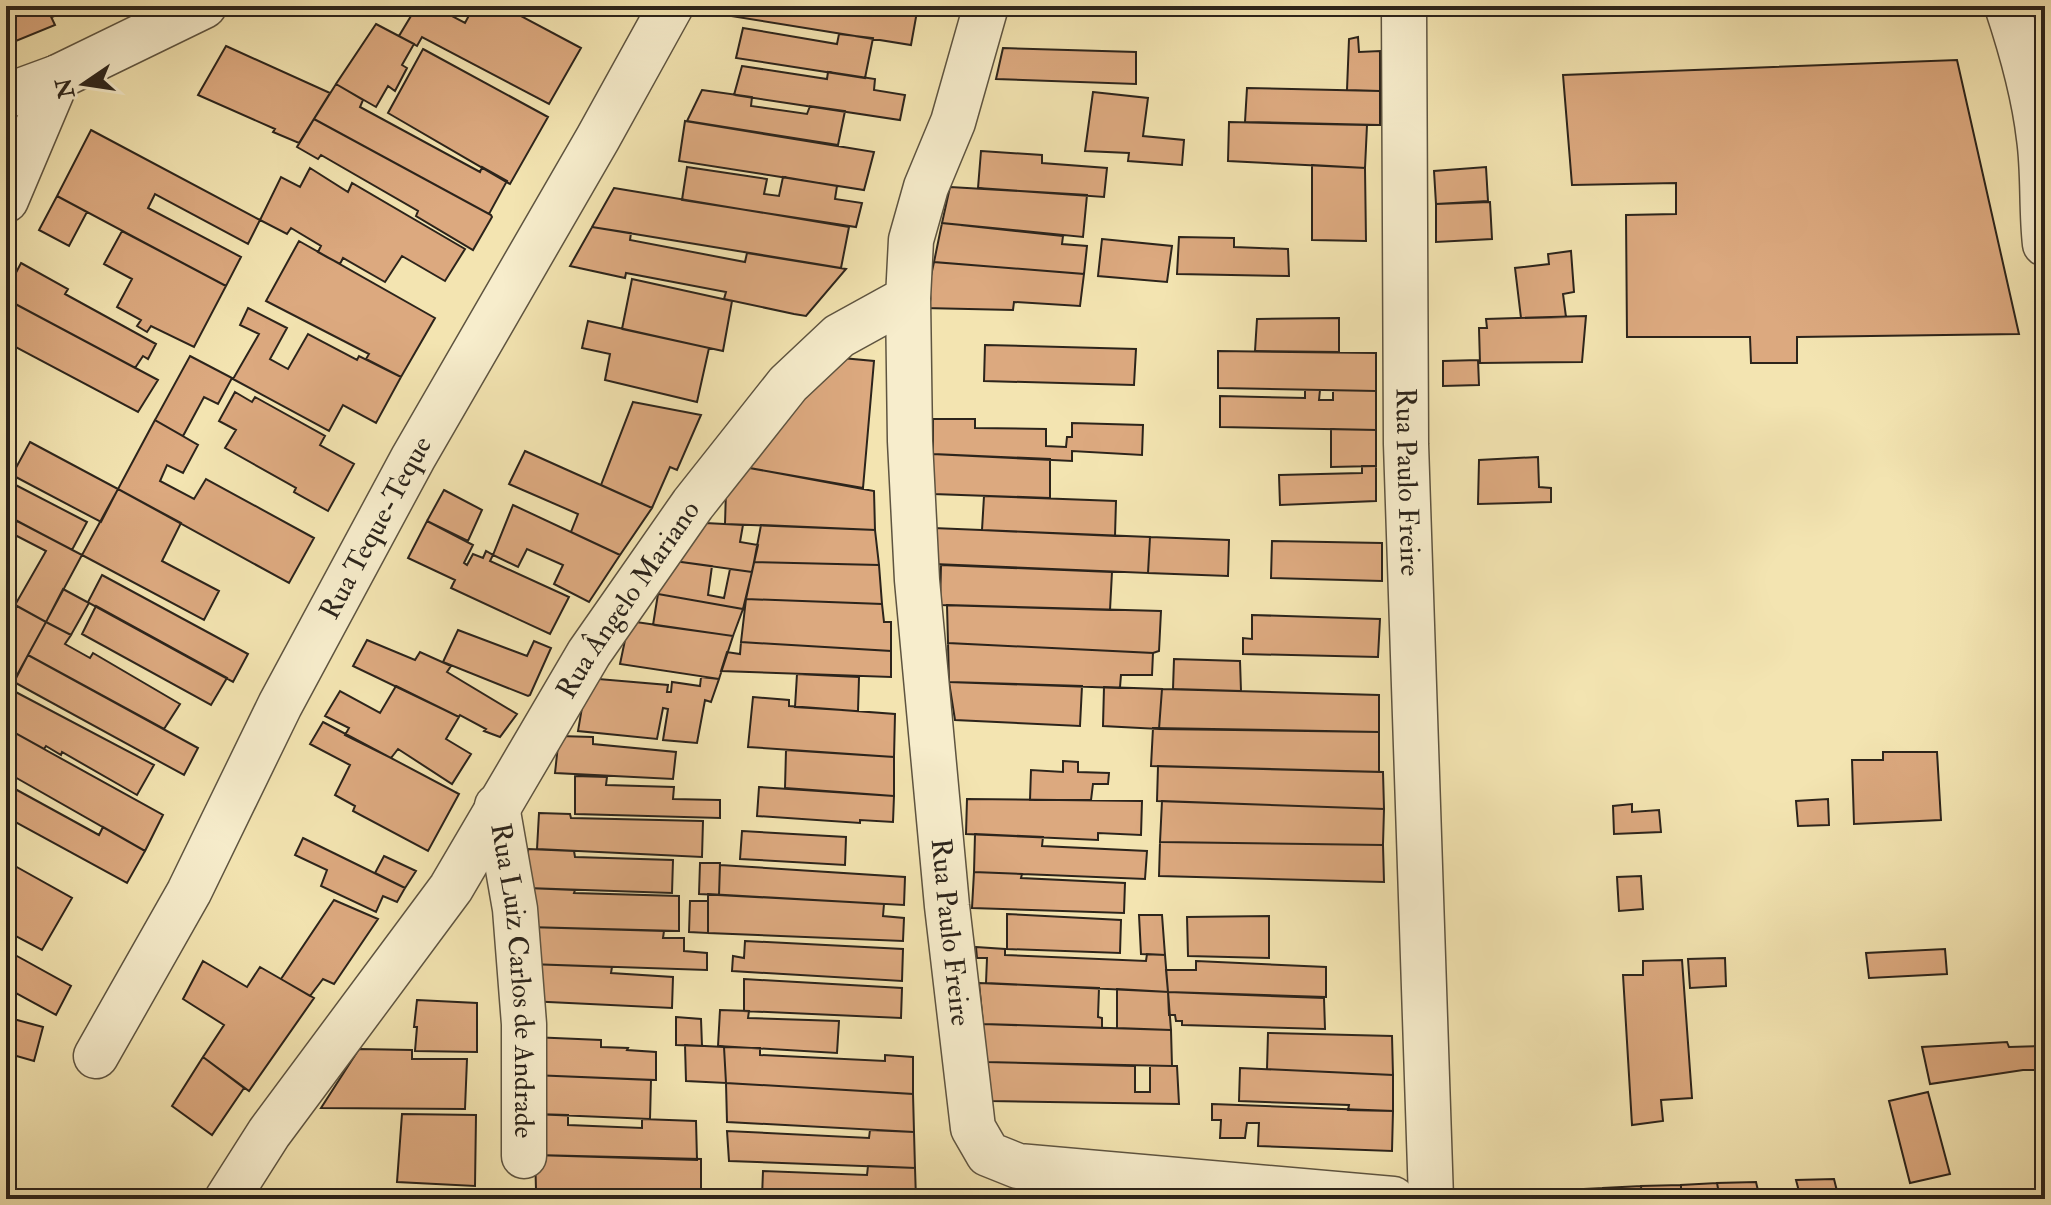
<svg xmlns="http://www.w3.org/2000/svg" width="2051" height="1205" viewBox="0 0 2051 1205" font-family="'IM FELL Double Pica',serif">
<rect width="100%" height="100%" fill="#f3e4b1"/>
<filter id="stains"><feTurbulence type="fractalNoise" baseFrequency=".0025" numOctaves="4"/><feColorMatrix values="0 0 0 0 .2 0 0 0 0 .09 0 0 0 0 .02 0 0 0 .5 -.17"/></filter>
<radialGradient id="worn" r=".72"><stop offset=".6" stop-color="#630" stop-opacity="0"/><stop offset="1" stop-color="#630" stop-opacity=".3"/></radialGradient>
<path fill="#dca97f" stroke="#2c241b" stroke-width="2" d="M6,6H46L55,25L6,45Z
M46,6H79L52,17Z
M417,6H433L465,23L474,6H502L581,48L549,104L422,37L417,46L399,36Z
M708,6H843L898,13L899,6H918L911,45L706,12Z
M1108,6H1209V9L1137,7Z
M1209,6H1339L1338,14L1209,9Z
M376,24L414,44L402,65L407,68L395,91L388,86L376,107L336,84Z
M743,28L837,44L839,34L873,38L865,78L736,58Z
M1358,37L1359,52L1380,51V91L1347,90L1349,39Z
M226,46L330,93L299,143L273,132L275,129L198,95Z
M1003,48L1136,52V84L996,79Z
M423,49L548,117L510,184L388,113Z
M1957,60L2019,334L1797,337V363H1751L1750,337H1627L1626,215L1676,214V183L1572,185L1563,75Z
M742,66L827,79L828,72L875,79L874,90L905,95L900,120L734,95Z
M336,84L363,100L360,107L480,172L482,167L507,181L489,214L314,119Z
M1247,88L1380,91V125L1245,122Z
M702,90L752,97L751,106L807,114L810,106L845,111L838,145L687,121Z
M1093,92L1148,98L1143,136L1184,140L1182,165L1128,161L1129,153L1085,151Z
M314,119L491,215L492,217L473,250L416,216L418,211L321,155L318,159L297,147Z
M685,121L874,152L864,190L679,161Z
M1229,122L1367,125L1365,168L1228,161Z
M91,130L260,220L248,244L155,194L148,208L241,257L226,286L57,196Z
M981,151L1042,155V163L1107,168L1104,197L978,188Z
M1312,165L1365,168L1366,241L1312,240Z
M687,167L767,179L764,194L779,196L783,177L837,186L835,199L862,203L856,227L682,200Z
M1486,167L1488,201L1436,204L1434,171Z
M310,168L348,192L352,183L465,249L445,281L402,256L385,282L343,258L340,264L327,257L318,252L321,246L291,228L287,234L260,220L281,177L300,187Z
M950,187L1087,195L1083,237L942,223Z
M614,188L849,227L841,268L592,227Z
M57,196L87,212L69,246L39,230Z
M1490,202L1492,239L1436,242V204Z
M942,223L1063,236L1062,244L1087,246L1084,274L934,262Z
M592,227L631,233L630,240L745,262L747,253L846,269L806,316L794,314L724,299L726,292L626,273L625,278L570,266Z
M122,231L226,286L194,347L151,326L147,332L137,326L141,320L117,307L132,279L104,264Z
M1179,237L1234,238V247L1288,249L1289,276L1177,274Z
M1102,239L1172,246L1167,282L1098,276Z
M299,241L435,318L401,377L366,359L369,354L266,301Z
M1571,251L1574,292L1563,294L1566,317L1521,318L1515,268L1549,264L1548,254Z
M934,262L1084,274L1080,306L1014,302L1013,310L924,308Z
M21,263L68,289L65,294L156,344L148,359L143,356L135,368L6,299V292Z
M632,279L732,301L723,351L622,329Z
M6,299L158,380L138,412L6,342Z
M248,308L287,328L270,359L288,369L308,334L357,360L359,356L401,377L376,423L343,405L329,431L233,379L259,334L240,325Z
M1586,316L1582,362L1480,363L1479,328H1487L1486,319Z
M1339,318V352L1255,351L1257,319Z
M588,321L709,348L697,402L605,380L610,354L582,348Z
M985,345L1136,349L1134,385L984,381Z
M1218,351L1376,353V391L1218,388Z
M190,356L232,378L218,404L204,397L183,436L155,420Z
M831,357L874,361L863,488L744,467Z
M1478,360L1479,385L1443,386V361Z
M1305,390H1320L1319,400H1333V391H1376V430L1220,427V396L1305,398Z
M235,392L252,402L255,397L325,436L320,445L354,464L328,511L294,492L296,488L225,448L236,430L219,421Z
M633,402L701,415L677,470L670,467L652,508L601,485Z
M933,419H975V428L1046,429V446L1066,447L1067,437H1072V423L1143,425L1142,455L1072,451V461L933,454Z
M155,420L198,445L183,473L167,465L160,481L194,499L206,479L314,538L289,583L118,489Z
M1331,429L1376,430V466L1331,467Z
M30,442L118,489L101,522L12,475Z
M525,451L652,508L620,555L571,532L578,514L509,484Z
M933,454L1050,459V498L933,494Z
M1538,457L1539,487L1551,488V502L1478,504L1479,460Z
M1362,466H1376V501L1280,505L1279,475L1362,473Z
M744,467L874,491L875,530L725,524L726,490Z
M6,480L87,522L72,550L6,515Z
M118,489L181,523L162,561L219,591L204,620L82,555Z
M444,490L482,510L468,541L427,521Z
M984,496L1116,501L1115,536L982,530Z
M513,505L620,555L589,602L554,584L563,565L527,549L518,567L493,555Z
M17,521L82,555L46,622L15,605L46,551L11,533Z
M427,521L473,545L464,563L467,565L473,554L483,558L486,551L493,555L490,561L569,597L550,634L451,588L455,580L408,558Z
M705,523L743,525L740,542L758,545L752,572L674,561Z
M761,525L875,530L879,565L754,562Z
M933,528L1150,537L1148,573L934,564Z
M1150,537L1229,540L1228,576L1148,573Z
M1272,541L1382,543V581L1271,578Z
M674,561L712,566L708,595L724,598L730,569L752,572L743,609L658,594L659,587Z
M754,562L879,565L882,604L746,599Z
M941,565L1112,572L1110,610L940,605Z
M102,575L248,654L233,682L89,603L88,602Z
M63,589L89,603L71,635L46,622Z
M658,594L743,609L733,636L653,625Z
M746,599L882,604L884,622H891V651L741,642Z
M947,605L1161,611L1159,651L1153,653L948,643Z
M17,606L46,622L16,677L6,671V628Z
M96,606L227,678L211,705L82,634Z
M1252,615L1380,619L1378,657L1243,654V638L1252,639Z
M629,621L733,636L719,679L620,664Z
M46,622L71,635L65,644L90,658L93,653L180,704L164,729L28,655Z
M458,630L527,656L534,641L551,648L530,695L528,696L443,662Z
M367,640L415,660L420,652L451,666L447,672L517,714L500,737L484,731L486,729L460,715L459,717L353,666Z
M741,642L891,651V677L721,671L727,652L740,654Z
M948,643L1153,653L1152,675H1121L1120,687L1119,688L949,682Z
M28,655L198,748L184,775L14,682Z
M1174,659L1240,661L1241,691L1173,689Z
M797,674L859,677L858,711L795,707Z
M701,677L719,679L711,702L705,700L697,743L663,740L668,709L663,708L657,739L578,731L587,678L668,685L667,692H671L672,682L700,686Z
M949,682L1082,686L1080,726L955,720Z
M396,686L459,717L446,739L471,754L452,784L398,749L391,758L345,735L349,728L325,716L340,691L380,713Z
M1104,687L1162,689L1159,729L1103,726Z
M10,689L154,765L137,795L62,752L61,755L46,746L44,749L6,728V696Z
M1162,689L1379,695V732L1159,729Z
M753,697L789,700V706L895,714L894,757L748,747Z
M323,722L459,794L428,851L353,811L355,806L335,795L350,765L310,744Z
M6,728L163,815L145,851L6,772Z
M1153,728L1379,732V772L1151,766Z
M559,736L593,737V744L676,752L673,779L555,773Z
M786,750L894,757V796L785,788Z
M1883,752H1937L1941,820L1854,824L1852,760H1883Z
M1063,761L1078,762V772L1109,773L1108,784H1093L1091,800H1030L1031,770L1063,772Z
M1158,766L1383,772L1384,809L1157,801Z
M575,776L607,777L606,785L674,787L673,799L720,800V818L575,814Z
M6,784L99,835L103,827L145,851L127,883L6,817Z
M759,787L894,796L893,822L860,820V823L757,816Z
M967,799L1142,801L1141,835L1098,833V840L966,834Z
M1828,799L1829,825L1798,826L1796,801Z
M1162,801L1384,809L1383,845L1160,842Z
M1632,804V812L1659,810L1661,832L1614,834L1613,806Z
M539,813L570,814L571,818L703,821L702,857L537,849Z
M742,831L846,837L845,865L740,859Z
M975,834L1043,837L1042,846L1147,851L1145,879L974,872Z
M303,838L405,888L397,902L383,896L376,912L321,886L327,870L295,855Z
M1160,842L1383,845L1384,882L1159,876Z
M528,849L574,851L575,857L673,860L672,893L527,888Z
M384,856L416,871L405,888L375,873Z
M6,861L72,898L42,950L6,931Z
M700,863H720L719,895L699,894Z
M720,865L905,877L904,905L719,895Z
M974,872L1022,874L1021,878L1125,883L1124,913L972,908Z
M1641,876L1643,909L1619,911L1617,877Z
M527,888L575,890L574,893L679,896V931L527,927Z
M708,894L884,904L883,916L904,918L903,941L708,933Z
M334,900L378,919L334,984L323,979L310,996L281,979Z
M690,901H708V933L689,932Z
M1007,914L1121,920L1120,953L1007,949Z
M1139,915H1162L1165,955L1141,954Z
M1269,916V958L1188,956L1187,917Z
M527,927L664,931L663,938H684V951L707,953V970L528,964Z
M745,941L903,949L902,981L732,971L733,956L744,958Z
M976,947L1005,949V955L1146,961L1147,954L1165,955L1168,992L986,983L987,958H977Z
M1945,949L1947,974L1869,978L1866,953Z
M6,950L71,986L56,1015L16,993L8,1006L6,1004Z
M1725,958L1726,986L1690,988L1688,959Z
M1682,960L1692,1098L1661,1100L1663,1121L1632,1125L1623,975H1643V961Z
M203,961L247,987L260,967L314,998L249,1091L203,1057L224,1025L183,999Z
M1196,961L1326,967V997L1168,992L1166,970H1196Z
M528,964L612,967L611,973L673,977L672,1008L528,1001Z
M744,979L902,988L901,1018L744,1011Z
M979,983L1099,988L1098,1017L1102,1018V1028L983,1024Z
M1117,989L1168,992L1171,1030L1117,1028Z
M1168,992L1324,998L1325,1029L1182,1025V1021H1176L1175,1015H1169Z
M417,1000L477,1003V1052L415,1051L417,1027H414Z
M720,1010L749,1011L748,1018L839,1021L837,1053L718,1046Z
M6,1017L43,1027L34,1061L6,1053Z
M676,1017L701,1019L702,1046L676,1045Z
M983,1024L1171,1030L1172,1066L986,1062Z
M1268,1033L1392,1036L1393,1075L1267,1069Z
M531,1037L601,1040V1047L628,1048L627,1050L656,1052V1080L532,1075Z
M2007,1042L2009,1047L2045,1046V1070H2023L1930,1084L1922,1047Z
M685,1045L724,1047L726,1083L686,1081Z
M724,1047L760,1048V1055L885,1061V1055L913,1057V1094L726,1083Z
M359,1049L412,1050V1059H467L465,1109L321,1108Z
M203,1057L244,1088L212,1135L172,1106Z
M986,1062L1135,1066V1092H1150V1066H1177L1179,1104L990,1101Z
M1240,1068L1393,1075V1111L1348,1110L1349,1105L1239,1101Z
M532,1075L651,1080L650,1119L533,1114Z
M726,1083L913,1094L914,1132L727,1122Z
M1928,1092L1950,1174L1910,1183L1889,1101Z
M1212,1104L1393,1111L1392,1151L1258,1146L1259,1123H1247L1245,1138H1220L1221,1120H1212Z
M402,1114L476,1115L475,1186L397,1182Z
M533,1114L568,1115V1125L642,1128V1119L696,1121L697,1160L535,1155Z
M870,1130L914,1132L915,1168L729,1161L727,1131L869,1138Z
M535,1155L701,1159V1195L536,1189Z
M868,1166L915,1168L916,1199L762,1197L763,1171L867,1175Z
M1834,1179L1839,1199H1801L1796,1180Z
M1756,1182L1760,1199H1720L1717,1183Z
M1717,1183L1720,1199H1681V1185Z
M1681,1185V1199H1642L1641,1186Z
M1641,1186L1642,1199H1603V1188Z
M1603,1188V1199H1564V1190Z
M1564,1190V1199H1527V1191Z"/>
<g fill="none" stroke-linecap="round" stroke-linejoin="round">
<defs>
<g id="minor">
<path id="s1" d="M1404,6L1406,444L1431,1199"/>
<path d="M2007,6C2021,48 2034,94 2039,138C2044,173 2041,209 2045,244"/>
<path d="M6,96L58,77L204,6"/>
<path d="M6,200L58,77"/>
<path id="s2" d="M908,298L910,441L917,580L947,906L973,1128L988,1154L1018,1166L1393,1199"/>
<path id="s3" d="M497,806L515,909L524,1024V1156"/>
<path id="s4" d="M96,1056L189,892L280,705L413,458L598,138L671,6"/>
<path id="s5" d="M227,1199L269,1133L451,888L589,653L693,504L788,384L839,336L908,298L911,240L926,187L953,122L986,6"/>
</g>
</defs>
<use href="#minor" stroke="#5e5440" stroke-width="47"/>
<use href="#minor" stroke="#f7edcc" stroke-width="44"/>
</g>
<g text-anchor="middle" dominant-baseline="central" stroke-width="6" stroke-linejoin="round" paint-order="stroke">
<g font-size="28" fill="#2c241b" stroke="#f7edcc">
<text stroke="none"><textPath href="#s1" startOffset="476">Rua Paulo Freire</textPath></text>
<text stroke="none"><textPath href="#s4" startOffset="598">Rua Teque-Teque</textPath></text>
<text stroke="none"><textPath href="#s5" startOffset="722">Rua Ângelo Mariano</textPath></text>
<text stroke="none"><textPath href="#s2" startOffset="636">Rua Paulo Freire</textPath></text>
<text stroke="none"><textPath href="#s3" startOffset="176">Rua Luiz Carlos de Andrade</textPath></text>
</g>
</g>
<rect width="2051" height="1205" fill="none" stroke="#f3e4b1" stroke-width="32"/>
<rect x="8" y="8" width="2035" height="1189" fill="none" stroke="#2c241b" stroke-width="4"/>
<rect x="16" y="16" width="2019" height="1173" fill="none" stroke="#2c241b" stroke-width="2"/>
<g transform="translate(84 84) rotate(257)" stroke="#f7edcc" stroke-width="6" paint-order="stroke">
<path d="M0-6L14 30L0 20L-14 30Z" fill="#2c241b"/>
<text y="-12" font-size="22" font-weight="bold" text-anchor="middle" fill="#2c241b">N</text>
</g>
<rect width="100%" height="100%" filter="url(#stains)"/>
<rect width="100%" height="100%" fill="url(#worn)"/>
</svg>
